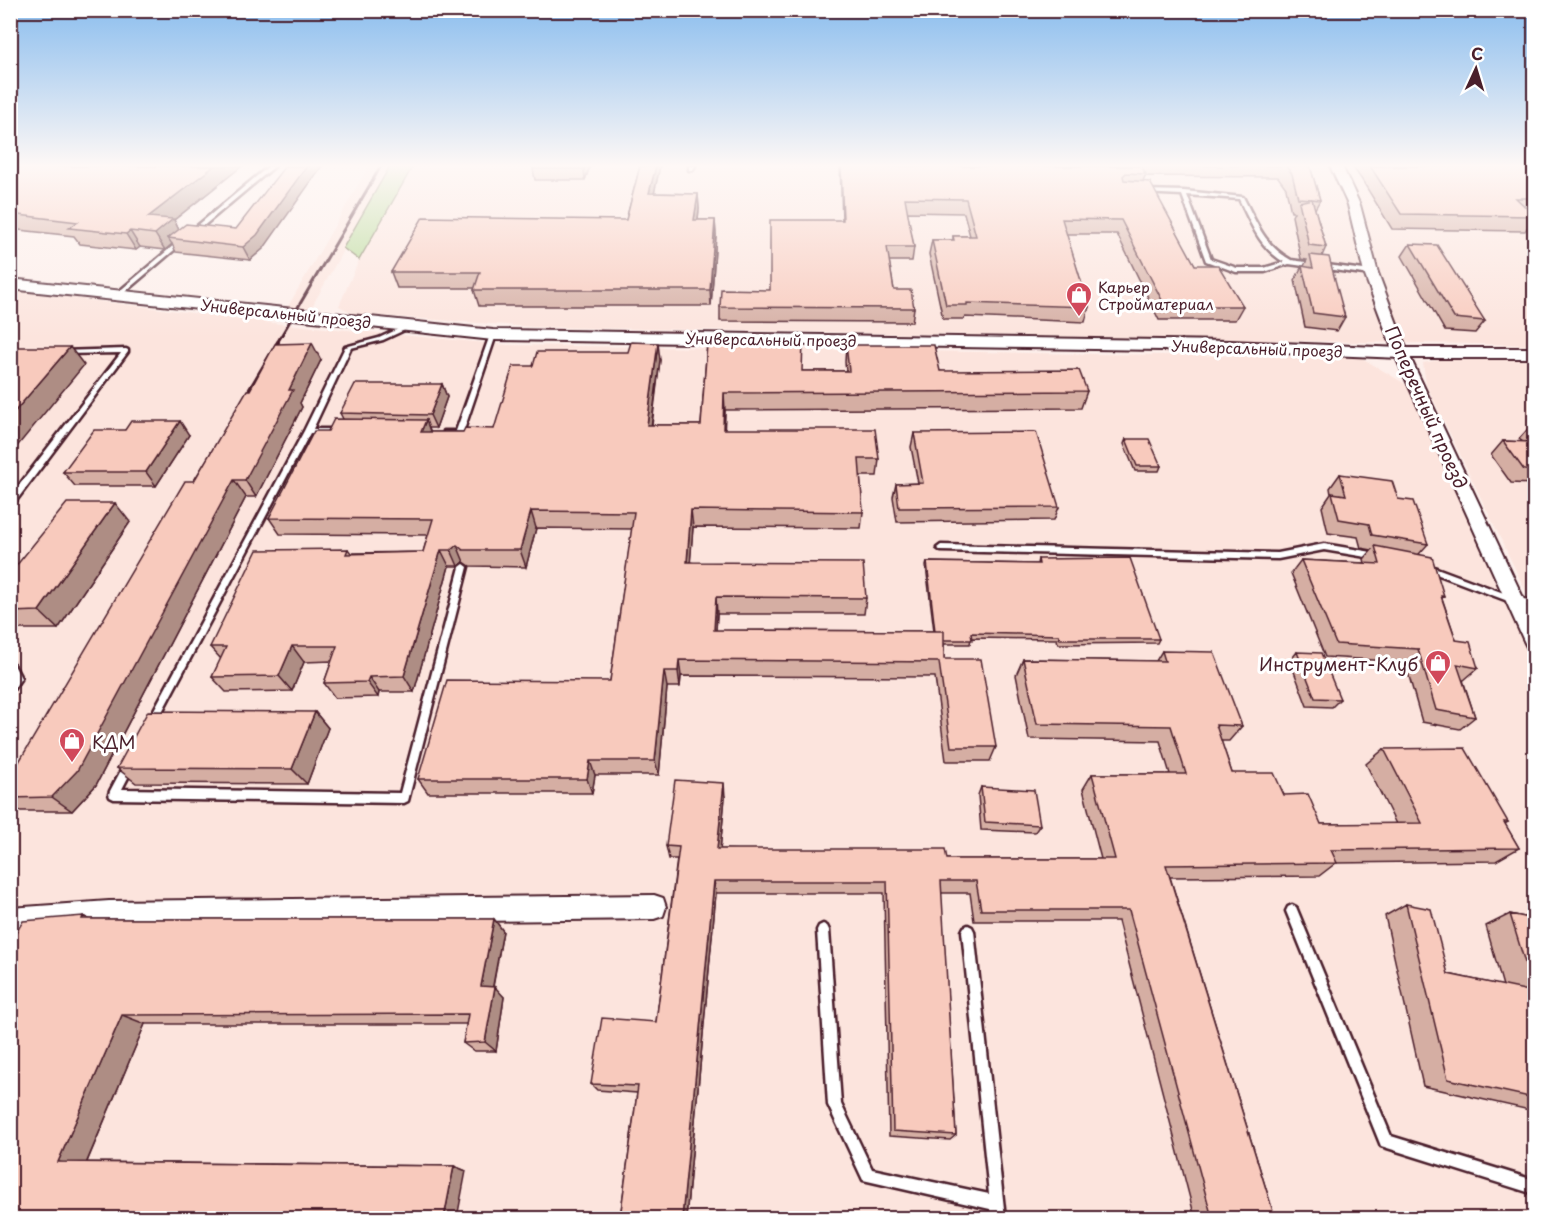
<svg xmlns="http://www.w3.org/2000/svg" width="1545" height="1229" viewBox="0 0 1545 1229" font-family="'Playpen Sans',sans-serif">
<rect width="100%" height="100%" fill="#fdefeb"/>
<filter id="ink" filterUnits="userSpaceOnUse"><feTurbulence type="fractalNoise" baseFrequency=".0167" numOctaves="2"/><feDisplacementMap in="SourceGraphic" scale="12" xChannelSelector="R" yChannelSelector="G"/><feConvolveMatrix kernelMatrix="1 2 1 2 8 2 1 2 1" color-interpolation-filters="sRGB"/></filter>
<g filter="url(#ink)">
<path fill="#fce4dd" d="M369,166H390L310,310H286Z
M413,166H1534V345L533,327L354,314L339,306L359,260Z
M10,290L272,323L508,345L1362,358L1407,385L1534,665V1218H11Z
M1454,357H1534V608L1426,384L1423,363Z"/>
<path fill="#b4d994" stroke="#7f7c60" stroke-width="1.5" d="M390,166H413L359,260L343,248Z"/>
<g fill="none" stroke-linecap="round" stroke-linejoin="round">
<defs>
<path id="service" d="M269,166H275L195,233H191V231Z
M689,166H695L693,170H689Z
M1144,190L1184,191L1243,197C1257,223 1263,244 1291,260L1371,271L1374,273L1371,275L1289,264L1265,272H1236L1206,261L1182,195L1142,193L1141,192ZM1187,195L1239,199C1251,224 1260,248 1284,262L1264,268H1237L1211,259Z
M181,239L186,240L120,296H116V294Z
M409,324L411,325V327L383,340L351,348L313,429H340L344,431L340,433H310L155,725L152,726L149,725L147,722L149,719L304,431L345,347L379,338Z
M493,333L496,335L463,433L459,435H444V431H456L490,335Z
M126,349L128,350V352L13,505L10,506V497L121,353L62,354L60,353V351Z
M1324,544L1378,553L1382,556L1378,559L1324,550L1278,559L941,551L937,548L941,545L1278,553Z
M464,564L468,567L408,801L404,803L114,799L110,797L109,794L110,791L126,761L130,759L134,761L135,764L122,789L400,793L460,567Z
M1426,564L1517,598L1534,601V607L1513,603L1423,569L1422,567Z
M10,662L13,663L21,678L13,690L10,691Z
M1292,905L1296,907L1391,1136L1534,1180V1194L1381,1146L1286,911L1288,907Z
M823,924L827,926L829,930L841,1104L872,1169L989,1194L962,931L964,927L968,925L972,927L974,931L1005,1218H991L990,1209L863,1180L828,1105L817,930L819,926Z"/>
<path id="minor" d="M1330,166H1342L1360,205L1378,273L1408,353L1534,621V649L1527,647L1524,641L1394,353L1364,273L1348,205Z
M654,895L663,898L666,907L663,916L654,919L109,925L10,933V908L109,901Z"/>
<path id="tertiary" d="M10,279L493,330L1230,341L1401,348H1534V358H1401L1230,351L493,340L10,289Z"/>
</defs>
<use href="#service" stroke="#4a1f2b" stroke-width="5"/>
<use href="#minor" stroke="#4a1f2b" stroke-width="4"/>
<use href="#tertiary" stroke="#4a1f2b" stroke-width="4"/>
<use href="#service" fill="#fff" fill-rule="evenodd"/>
<use href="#minor" fill="#fff" fill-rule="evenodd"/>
<use href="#tertiary" fill="#fff" fill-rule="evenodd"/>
<path stroke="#4a1f2b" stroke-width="3" d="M277,343L381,166"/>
<path stroke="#4a1f2b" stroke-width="4" d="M241,404L278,342"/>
</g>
<path fill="#d5aea3" stroke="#4a1f2b" stroke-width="1.5" d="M10,166H242L174,220L179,230L264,248L250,260L176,252L172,244L165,250L140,247L136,250L80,244L74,236L10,229Z
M534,166H590L585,180H535L533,169Z
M640,166H660L654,193L698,194L699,209L698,220H715L716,235L711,306H479L474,290L475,288H397L391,272L626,220Z
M840,166H1310L1320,200L1315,209L1326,247L1322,256L1345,317L1337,331L1305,327L1295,280L1302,266H1304L1307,260L1301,259L1292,216L1294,212H1291L1286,188L1278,177L1145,176L1143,181L1195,265L1243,306L1235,320H1159L1117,234H1066L1089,307L1085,322L965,317L964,319H943L929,254L932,240H953V236H970L964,213L907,212L914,247L912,261H889L894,290L914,308L912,322L720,321V307L770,290L842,220Z
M1352,166H1534V213H1532L1534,215V218L1525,231L1392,229L1362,180Z
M1410,244L1485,321L1475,333L1445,331L1402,256Z
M707,344L802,371H846L845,362L846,345L940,371L1087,391L1081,408L725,410L724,429L879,459L877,476H860L863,512L861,528L693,527L690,562L866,598L864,614H717L716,630L934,631L926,566L927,562L1037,564L1038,559L1159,639L1157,643L1058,644L1057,639L971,638L970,644H944V659L996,747L990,761H946L935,677L681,676L680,687H667L659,775H595L592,793H428L418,779L610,681L632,529L536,528L526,567L470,566L464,562L458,566H449L414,692H379L378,697L335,698L324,683L332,661L304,662L292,691L226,692L212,677L221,659L210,647L348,549L351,553L423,552L428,535L280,534L269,518L328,431L343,419L340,413L442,384L447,397L436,428H429L430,432H463L494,429L533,366L660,360L652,425H701Z
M321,360L300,403L302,407L256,497H246L96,785L72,811H20L10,806V777L250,390Z
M1534,422V484L1511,483L1491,455L1503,441L1523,442L1519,439Z
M125,430L189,435L156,486H75L63,472Z
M914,433L1059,507L1054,520L897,522L893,497L896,484L918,483L911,447Z
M1126,439L1161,466L1159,471H1135L1124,444Z
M1340,474L1398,499L1428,544L1419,554L1444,596L1442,598L1456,640L1478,668L1464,680H1463L1475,717L1460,729L1422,722L1405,662L1325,657L1291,573L1301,560L1365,563L1364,559L1372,550L1361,548L1358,537L1328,533L1322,507L1331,494L1330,488Z
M130,522L58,629H10V566H16Z
M1162,651L1242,726L1229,741H1221L1232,773L1284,795L1321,824H1396L1366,764L1384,749L1508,822L1505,824L1519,848L1496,861L1336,863L1319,876L1170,877L1275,1218H1195L1118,921H974L970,893H941L956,1135L950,1140L889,1136L884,893H716L686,1218H620L637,1093L597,1090L591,1084L656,1022L677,859H669L666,846L725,797L720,849L947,859H1101L1083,789L1092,774H1170L1160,741L1029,739L1016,675L1023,659L1156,661Z
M1297,652L1340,699L1332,707L1307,706L1290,661Z
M315,712L328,728L307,784L136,783L117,768Z
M981,787L1040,825L1035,832L981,830L978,795Z
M1406,904L1448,974L1503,986L1486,926L1510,914L1534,919V1111L1423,1086L1385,916Z
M83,916L89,919H494L503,931L493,987L504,997L496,1051H474L463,1043L467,1024H145L87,1162L454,1166L466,1171L10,1218Z"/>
<path fill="#ae8d84" stroke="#4a1f2b" stroke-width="1.5" d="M10,166H22L16,176L10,168Z
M214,166H242L174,220L182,236L168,238L172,244L165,250L155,234L148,217Z
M307,166H322L264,248L250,260L243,247Z
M585,166H590L585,180L584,169Z
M656,166H660L651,208L649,193Z
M698,194L699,209L696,235L694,220Z
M715,220L716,235L711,306L710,290Z
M130,231L140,247L136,250L126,234Z
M312,343L321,360L300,403L302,407L256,497L245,480Z
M658,343L660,360L649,442L647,425Z
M70,347L84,365L10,455V417Z
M442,384L447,397L436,428L430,415Z
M724,393L725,410L724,446L723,429Z
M426,420L432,437L421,432Z
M180,421L189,435L156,486L146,472Z
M234,480L246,497L96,785L72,811L52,797Z
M115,503L130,522L58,629L39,611Z
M691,510L693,527L689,579L687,562Z
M531,511L536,528L526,567L520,550Z
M457,545L464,562L458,566L451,550Z
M441,550L449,566L414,692L404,676Z
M716,597L717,614L715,646L714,630Z
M292,646L304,662L292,691L279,676Z
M679,660L681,676L680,687L678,671Z
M664,671L667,687L659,775L655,761Z
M369,677L379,692L378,697L367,682Z
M315,712L328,728L307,784L292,769Z
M590,761L595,775L592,793L587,779Z
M724,783L725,797L719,862L717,849Z
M714,881L716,893L686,1218H682Z
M494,919L503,931L491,996L481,986Z
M495,987L504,997L496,1051L485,1042Z
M122,1015L145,1024L85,1166L58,1162Z
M454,1166L466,1171L457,1218H444Z"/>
<path fill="#f8cabd" stroke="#4a1f2b" stroke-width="1.5" d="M22,166H214L148,217L173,219L155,234L130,231L126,234L69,228L78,222L10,214V173Z
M285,166H307L257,235L243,247L168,238L186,224L236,229Z
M534,166H585L584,169H533Z
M640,166H656L649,193L698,194L694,220H715L710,290H474L480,272H391L423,217L626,220Z
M841,166H1141L1146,174L1126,173L1123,176L1124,180L1150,182L1195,265H1218L1243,306H1165L1121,220L1062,219L1089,307L967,303V305H946L932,240H954L953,236H976L966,199L905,198L914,247H887L894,290H911L914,308L720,307L721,289L770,290V220H843Z
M1286,166H1310L1320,200L1312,199L1326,247L1309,245L1299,202L1312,199L1298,198L1292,174Z
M1370,166H1534V198H1516L1534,215V216L1401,214Z
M1410,244L1437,245L1485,321L1454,318Z
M1310,255L1329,257L1345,317L1313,313L1302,266L1313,268Z
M744,339L803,341L802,371H849L846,345H934L940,371L1079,370L1087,391L724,393L723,429H875L879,459H859L863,512L691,510L687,562L863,563L866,598L716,597L714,630L944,631V659H981L996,747H951L939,662L679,660L678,671H664L655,761H590L587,779H418L447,680L610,681L634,512L531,511L520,550H463L457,545L451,550H441L404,676L369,677L367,682L324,683L337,646H292L279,676L212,677L226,647H210L257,550L348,549L346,554L423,552L433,519L269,518L314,431H328L334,419L426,420L421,432H463L465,428L494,429L513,366H533L537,352H628L631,342L658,343L647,425H701L707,344H744Z
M312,343L289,390H293L245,480H234L77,771L52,797L10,798V777L185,481H194L247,390H250L275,344Z
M10,347H70L10,417Z
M355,384H442L430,415L340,413Z
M131,421H180L146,472H63L94,430H125Z
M1036,432L1059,507L899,508L896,484L923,483L914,433Z
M1126,439H1149L1161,466H1137Z
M1503,441L1534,442V470H1524Z
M1340,474L1392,481L1398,499L1413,501L1428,544L1372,535L1369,524L1339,519L1332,493L1346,495Z
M67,503H115L39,611L10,612V566H16Z
M1375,546L1432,557L1444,596H1441L1456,640L1470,642L1478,668L1457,664L1475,717L1436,710L1418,649L1336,644L1301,560L1380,564Z
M1130,558L1159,639H1060L1059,635L971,633L972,640H944V631H935L927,562L1039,564L1038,559Z
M1162,651L1214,652L1242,726L1216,725L1232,773H1274L1284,795L1308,794L1321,824L1422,823L1384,749L1465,748L1508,822H1504L1519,848L1331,850L1337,863L1166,865L1275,1218H1212L1129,910H981L976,881H941L956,1135L893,1131L887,881H714L682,1218H620L638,1086L591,1084L602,1018L656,1022L679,847L666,846L675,780L724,783L717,849H945L947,859H1115L1092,774H1186L1171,726L1037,724L1023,659L1165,661Z
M1297,652L1321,653L1340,699L1315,698Z
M148,711L315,712L292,769L117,768Z
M981,787L1034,790L1040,825L985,822Z
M1406,904L1431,909L1448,974L1534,992V1098L1448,1079Z
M1510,914L1534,919V992Z
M83,916L82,919H494L481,986L495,987L485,1042L463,1043L468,1014L122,1015L58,1162L454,1166L444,1218H10V943L23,921Z"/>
</g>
<linearGradient id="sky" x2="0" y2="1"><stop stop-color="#8abdee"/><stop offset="0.49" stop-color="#fef8f6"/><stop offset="1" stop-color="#fef8f6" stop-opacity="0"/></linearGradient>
<rect width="1545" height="338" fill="url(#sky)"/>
<defs>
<symbol id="shop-pin" viewBox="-11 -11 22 30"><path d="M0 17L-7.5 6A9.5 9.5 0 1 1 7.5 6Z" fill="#d1495b" stroke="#fff"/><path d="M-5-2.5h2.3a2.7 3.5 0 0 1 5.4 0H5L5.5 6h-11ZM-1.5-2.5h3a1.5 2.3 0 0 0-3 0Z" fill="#fff"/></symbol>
</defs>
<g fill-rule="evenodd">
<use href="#shop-pin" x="1064" y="280" width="30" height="40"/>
<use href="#shop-pin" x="1423" y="648" width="30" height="40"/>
<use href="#shop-pin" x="57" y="726" width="30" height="40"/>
</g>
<g text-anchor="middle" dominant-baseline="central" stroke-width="6" stroke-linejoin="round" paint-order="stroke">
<g font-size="15" fill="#4a1f2b" stroke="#fff" text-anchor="start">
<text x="1098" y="286">Карьер<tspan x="1098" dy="17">Стройматериал</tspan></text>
</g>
<g font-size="15" fill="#4a1f2b" stroke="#fff">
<text transform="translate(286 313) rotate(6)">Универсальный проезд</text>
<text transform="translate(771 339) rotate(1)">Универсальный проезд</text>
<text transform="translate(1257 348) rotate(2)">Универсальный проезд</text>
</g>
<g font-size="18" fill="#4a1f2b" stroke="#fff">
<text transform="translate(1427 407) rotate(66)">Поперечный проезд</text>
</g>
<g font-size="18" fill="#4a1f2b" stroke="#fff" text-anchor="end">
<text x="1418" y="663">Инструмент-Клуб</text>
<text x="92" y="741" text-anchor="start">КДМ</text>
</g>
</g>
<rect width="1545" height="1229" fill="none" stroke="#fff" stroke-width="36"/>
<rect x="18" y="18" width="1509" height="1193" fill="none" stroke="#4a1f2b" stroke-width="2" filter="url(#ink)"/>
<g transform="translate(1476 69) rotate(4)" stroke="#ffffff" stroke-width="4.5" paint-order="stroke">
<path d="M0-4.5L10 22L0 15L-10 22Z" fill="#4a1f2b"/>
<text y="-9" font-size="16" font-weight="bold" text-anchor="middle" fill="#4a1f2b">С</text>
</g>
</svg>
